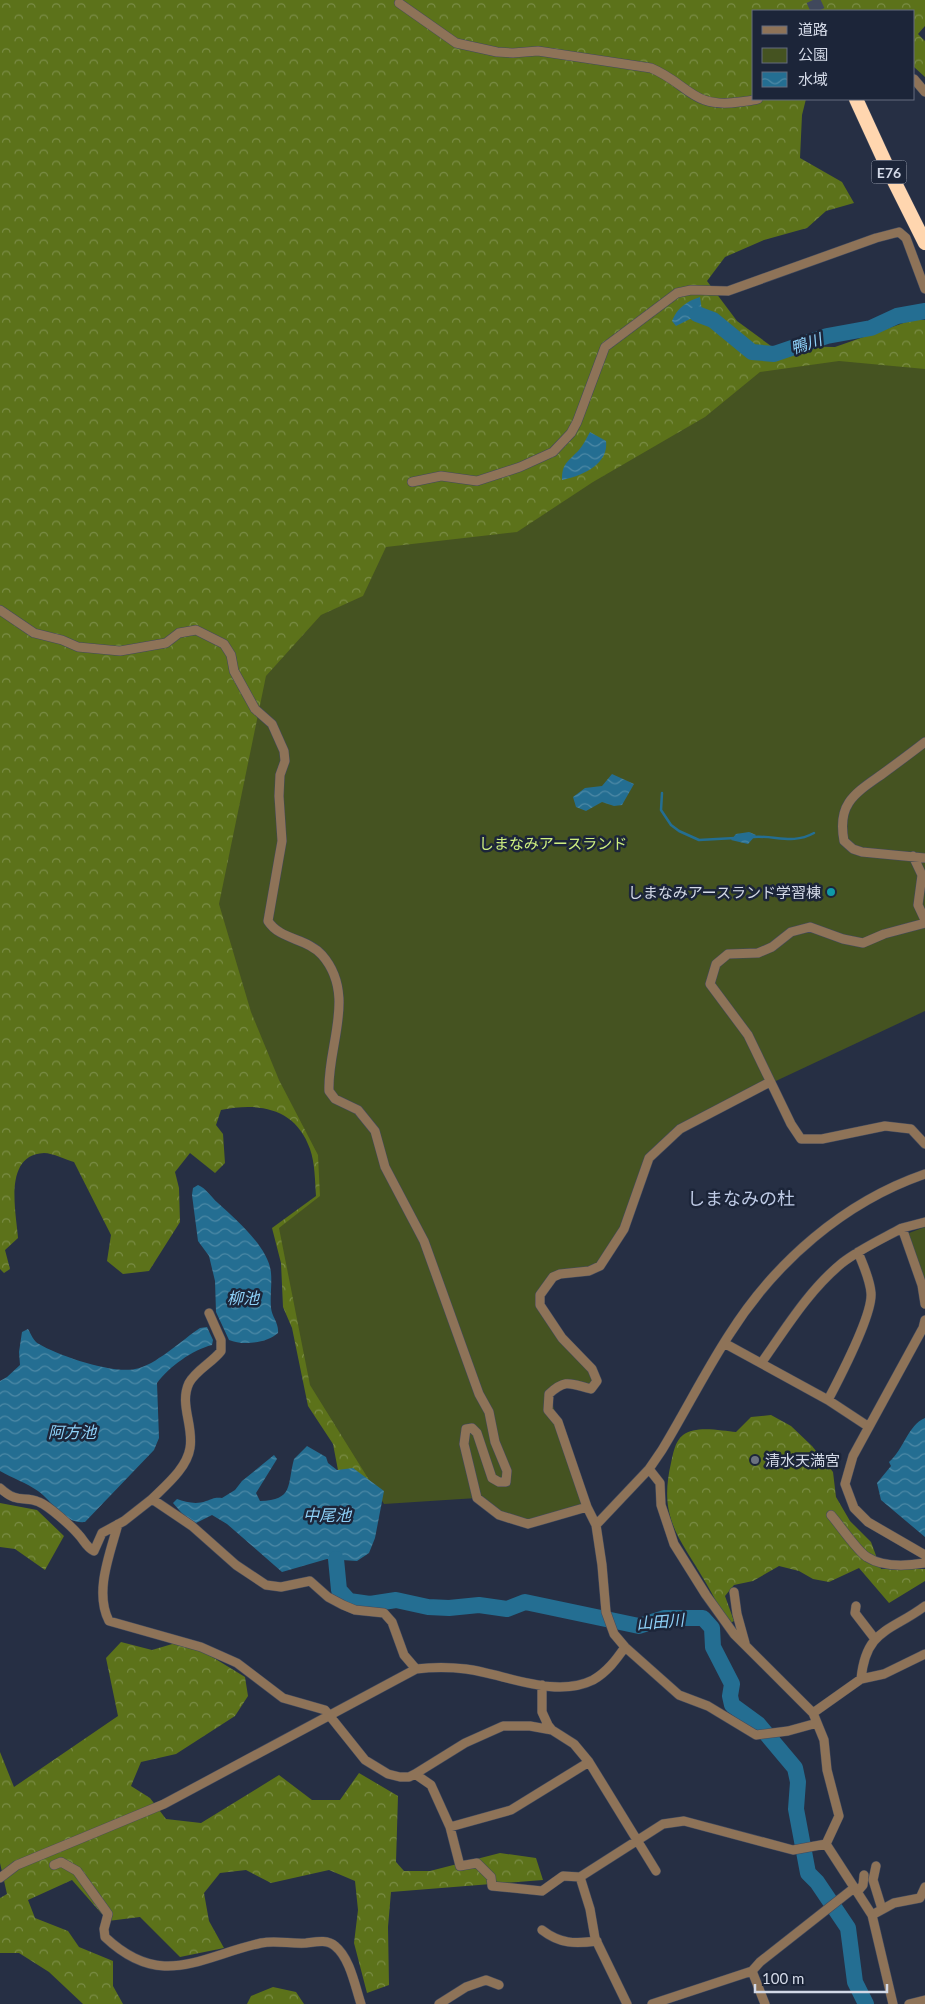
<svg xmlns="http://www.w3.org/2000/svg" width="925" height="2004" viewBox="0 0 925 2004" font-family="Lato,'Noto Sans JP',sans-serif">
<defs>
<pattern id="forest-crowns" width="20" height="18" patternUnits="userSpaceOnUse" patternTransform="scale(1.25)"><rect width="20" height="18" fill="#5c721a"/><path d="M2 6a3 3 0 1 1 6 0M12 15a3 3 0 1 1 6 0" fill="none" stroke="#7a8c46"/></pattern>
<pattern id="water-waves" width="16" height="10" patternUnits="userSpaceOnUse" patternTransform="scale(1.25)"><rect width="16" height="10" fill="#246e92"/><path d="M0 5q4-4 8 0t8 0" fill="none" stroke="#4d89a6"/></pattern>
</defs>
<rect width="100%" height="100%" fill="#262f44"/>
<path fill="url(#forest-crowns)" d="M0,0H925V26L918,34L925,41V77L914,67V11H754V99H806L802,115L800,158L842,182L854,203L826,211L807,228L764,240L725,257L707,281L737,321L771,346L835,347L912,320H925V447L541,1221L491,1498L402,1485L341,1486L333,1444L308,1406L292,1328L283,1307L281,1263L272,1228L316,1196C315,1181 315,1163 310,1149C296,1108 259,1102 221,1110L216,1125L223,1134L225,1163L215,1173L190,1153L175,1172L179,1188L180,1222L149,1271L123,1274L107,1261L111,1235L74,1162C66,1160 53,1153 44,1153C3,1155 16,1211 18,1238L5,1250L10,1269L4,1273L0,1269Z
M771,1415L791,1426L812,1446L833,1472L836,1497L850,1521L871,1542L881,1569H925V1581L889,1603L859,1568L829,1582L813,1579L799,1571L779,1566L753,1581L734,1585L725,1596L734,1621L728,1624C720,1610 714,1596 706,1583C680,1538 658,1519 671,1463C673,1454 675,1441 683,1435C696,1425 722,1431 736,1432L751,1417Z
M0,1503L37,1510L64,1536L45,1570L15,1549L0,1547Z
M121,1642L152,1650L179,1642L209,1655L245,1677L248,1696L235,1716L176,1754L141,1762L131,1786L150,1798L166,1819L201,1823L279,1775L312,1800H340L359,1773L398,1796L396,1862L404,1871H430L500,1853L536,1858L543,1880L391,1892L388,1927L389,1985L367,1993L354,1943L358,1910L355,1881L329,1870L271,1883L246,1870L220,1873L204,1893L209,1921L224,1948L180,1957L140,1917L108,1921L72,1880L28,1900L35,1918L68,1931L79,1947L113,1961V1986L123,2004H83L49,1972L19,1953H0V1898L7,1894L0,1863V1752L14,1787L118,1716L106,1658Z
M273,1987L296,1992L304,2004H247L251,1996Z"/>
<path fill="#455321" d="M839,361L925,369V1011L714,1110L649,1158L619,1238L600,1266L560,1274L540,1295L551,1322L597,1381L592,1388L570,1382L549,1394L587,1507L528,1524L499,1515L477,1498L384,1504L310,1385L279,1228L320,1196L318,1155L279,1080L251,1012L219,904L266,676L321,615L363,596L386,547L517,532L593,482L705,417L760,372Z
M925,1227V1286C922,1271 909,1245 909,1233Z"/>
<path fill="url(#water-waves)" d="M700,297L702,311L699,318L690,319L676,326L672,321C677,308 687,301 700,297Z
M590,432L606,441C609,465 581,476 562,480C562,465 566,463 576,453C582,448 586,439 590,432Z
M612,774L634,784L622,805L614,806L602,802L586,811L576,807L573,797L585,788L602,786Z
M749,832L756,835L748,844L731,840L736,834Z
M198,1185C206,1188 211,1197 218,1203C235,1219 269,1247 271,1273C272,1284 270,1296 271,1308C272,1317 279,1323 278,1333C267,1343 243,1346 229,1340L216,1312L215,1281L209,1256L198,1241L192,1195L193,1188Z
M207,1327L213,1340L212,1345C192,1350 169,1367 157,1383L159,1438L154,1450L85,1522C64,1524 53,1502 38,1491C27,1483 12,1478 0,1471V1381L7,1377L20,1365L19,1352L22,1332L28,1329C31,1334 34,1342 39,1344C59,1356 113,1374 135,1369C155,1366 183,1339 200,1328Z
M925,1418V1537L881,1500L877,1483L891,1466L889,1462C904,1449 908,1425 925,1418Z
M307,1446L326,1457L328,1463L337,1470L353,1468L384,1491L375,1538L369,1553L357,1561L327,1559L282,1572L227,1524L212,1515L192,1525L173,1503L177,1499C186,1502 196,1505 206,1501C213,1499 214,1497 222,1498L235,1490L242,1481L274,1455L277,1459L256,1493L260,1501C294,1500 287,1485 294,1459Z"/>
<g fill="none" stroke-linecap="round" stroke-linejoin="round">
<path stroke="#246e92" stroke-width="2.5" d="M662,793L661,810L671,825L679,831L699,840L735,838
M753,837C776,835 792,845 814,833"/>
<path stroke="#246e92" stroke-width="16" d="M697,314L713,320L752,352L774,354L827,336L871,328L897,316L925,311
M336,1559L339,1590L349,1601L370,1604L396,1600L428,1607L449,1608L479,1605L507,1609L525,1602L639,1626L664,1618H703L712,1628L713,1647L732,1684L730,1696L732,1705L758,1724L795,1768L798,1782L796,1809L808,1873L817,1882L848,1928L855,1982L866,2004"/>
<path stroke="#40485c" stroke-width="14" stroke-dasharray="14 7" stroke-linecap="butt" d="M813,0L818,11"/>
<defs>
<path id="minor" d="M399,3L456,43L497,52L513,53L538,51L651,68C689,84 692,109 739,102C745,101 752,101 758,99
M914,79L925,92
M412,482L441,476L477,481L520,467L553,452L571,433L577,422L605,347L677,293L691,290L728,291L876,238L899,232L906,238L925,289
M0,610L34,633L62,640L78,647L120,651L166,643L179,633L196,630L224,644L231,655L234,671L255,709L272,724L284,751L285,761L280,775L279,796L282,841L268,921C280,940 307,938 322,955C357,995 327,1046 329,1091L335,1099L358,1110L375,1131L385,1167L424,1241L479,1394L489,1412L495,1442L507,1471L506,1482H499L492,1478L477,1433L472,1428L466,1429L464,1444L477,1498L499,1515L528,1524L587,1507
M925,742C911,753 896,764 881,775C854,794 837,804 844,841L853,849L862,852L925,858
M913,856L922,875L918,905L925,920
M925,923L884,934L863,943L843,939L810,927L791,932L772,947L758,953L728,954L716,964L710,984L748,1035L791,1124L801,1139H822L885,1126L911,1129L925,1144
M770,1082L680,1129L649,1158L624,1229L600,1266L589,1271L560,1274L553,1277L540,1295V1305L562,1338L592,1369L597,1381L591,1389C571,1384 566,1378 549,1394L548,1410L558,1422L587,1507L596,1525L602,1565L606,1612L614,1634L625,1647L679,1695L708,1706L756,1735L788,1731L817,1723
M925,1222L902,1228L922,1285L925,1304
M925,1320L923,1328L853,1456L845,1484L854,1508L868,1522L925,1555
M724,1343L828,1400L869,1427
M762,1362C786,1328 809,1290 842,1263C860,1249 882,1239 902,1228
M828,1400C839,1379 873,1315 871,1293C870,1279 863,1265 858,1252
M649,1469L660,1483L661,1505L674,1544L706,1595L734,1634L813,1713L824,1740L827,1770L839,1816L826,1844L872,1915L893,2004
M0,1488C19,1505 23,1495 39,1502C49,1506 71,1526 78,1534C84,1540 86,1547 94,1551L102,1533L124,1521L152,1499L192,1526L236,1565L266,1585L281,1587L310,1581L328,1597L343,1605L355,1610L384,1613L392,1622L404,1655L416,1669
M152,1499C166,1485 187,1468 190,1448C194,1426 179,1404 189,1383C196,1370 213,1362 221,1351V1340L209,1313
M831,1515C839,1524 858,1552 867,1557C884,1568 907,1566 925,1563
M118,1524C110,1554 94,1592 109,1621L201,1647L237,1663L283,1698L325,1710L365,1760L388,1774L400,1777H409L415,1774L465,1743L503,1726H530L552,1730
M596,1525L649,1469L662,1450C685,1412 705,1372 729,1335C775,1262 844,1202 925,1174
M734,1592L737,1614L745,1643
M856,1606L855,1613L875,1639
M861,1679C866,1629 890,1632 925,1606
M542,1685V1712L548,1725L552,1730L574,1744L589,1762L656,1871
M813,1713L861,1679L884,1674L925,1654
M415,1774L431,1785L450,1827L511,1810L589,1762
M450,1827L460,1866L477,1863L491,1877L492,1886L542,1891L563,1876L580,1877L590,1909L595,1938L627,2004
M54,1865L61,1862L77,1871L108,1914L104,1929L105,1937C161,1990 199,1957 261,1943C275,1940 291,1944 306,1943C315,1942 327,1939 335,1946C350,1958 355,1986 361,2004
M876,1866L873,1880L882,1909
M580,1877L663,1824L684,1821L793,1850L826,1844
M0,1878L17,1865L164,1804L416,1669C433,1667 449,1667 466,1669C505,1674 555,1699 593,1680C607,1672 616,1660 625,1647
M857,1892L863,1885L864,1875
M872,1915L894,1903L920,1898L925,1887
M542,1930C560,1944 575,1944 597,1941
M752,1971L765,2004
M439,2004L466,1987L486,1980L499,1985
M652,2004L752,1971L760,1962L854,1888
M909,2004L925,2000"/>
<path id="highway" d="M856,99L890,173L925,243"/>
</defs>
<use href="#minor" stroke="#424a5e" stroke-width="10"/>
<use href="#highway" stroke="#424a5e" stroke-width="15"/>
<use href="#minor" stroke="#8e7358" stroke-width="9"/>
<use href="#highway" stroke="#ffd6af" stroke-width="14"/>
</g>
<circle fill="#0f9aa8" stroke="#1c2539" stroke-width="2" cx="831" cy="892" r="5"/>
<circle fill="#6b7280" stroke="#1c2539" stroke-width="2" cx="755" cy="1460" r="5"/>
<g text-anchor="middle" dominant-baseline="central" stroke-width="5" stroke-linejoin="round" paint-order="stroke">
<rect fill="#1c2539" stroke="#9ca3b3" stroke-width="1" x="871.5" y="160.5" width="35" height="23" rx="4"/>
<g font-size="14" font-weight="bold" fill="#d3d9e7">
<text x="889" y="172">E76</text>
</g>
<g font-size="15" fill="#cff080" stroke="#1c2539">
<text x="553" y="843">しまなみアースランド</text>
</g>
<g font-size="15" fill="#d3d9e7" stroke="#1c2539" text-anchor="end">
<text x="821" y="892">しまなみアースランド学習棟</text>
<text x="765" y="1460" text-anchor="start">清水天満宮</text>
</g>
<g font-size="16" font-style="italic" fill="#8ed1f8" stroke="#1c2539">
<text transform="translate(806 343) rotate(-19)">鴨川</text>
<text x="243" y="1297">柳池</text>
<text x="72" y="1431">阿方池</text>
<text x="327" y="1514">中尾池</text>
<text transform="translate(660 1621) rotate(-5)">山田川</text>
</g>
<g font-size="18" fill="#becae5" stroke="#1c2539">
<text x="741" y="1198">しまなみの杜</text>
</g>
</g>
<rect x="752" y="10" width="162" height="90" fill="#1c2539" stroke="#656d7f"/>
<rect x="762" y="26" width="25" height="8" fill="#8e7358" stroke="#656d7f"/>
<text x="798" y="35" font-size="15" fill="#d3d9e7">道路</text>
<rect x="762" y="48" width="25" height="15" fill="#455321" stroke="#656d7f"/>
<text x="798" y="60" font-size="15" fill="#d3d9e7">公園</text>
<rect x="762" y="72" width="25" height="15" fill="url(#water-waves)" stroke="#656d7f"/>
<text x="798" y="85" font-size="15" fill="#d3d9e7">水域</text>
<path d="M755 1984v8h132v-8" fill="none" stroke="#d3d9e7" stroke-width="2.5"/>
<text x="762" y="1984" font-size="15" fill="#d3d9e7" stroke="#1c2539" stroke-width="4" paint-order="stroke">100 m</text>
</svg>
